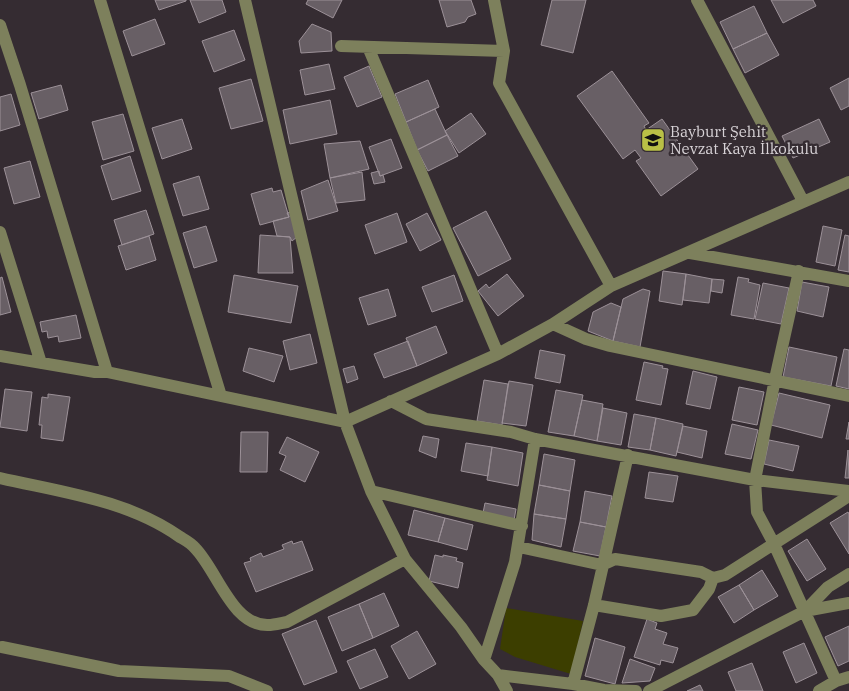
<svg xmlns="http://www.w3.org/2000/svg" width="849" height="691" viewBox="0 0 849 691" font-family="'IBM Plex Serif',serif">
<rect width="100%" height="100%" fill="#352c32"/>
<path fill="#3c3e00" d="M506,608L583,621L571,674L515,657L500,649Z"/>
<path fill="#685f65" stroke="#9c9198" d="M155,0H186V1L159,10Z
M190,0H222L226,12L199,23Z
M308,0H342L333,18L306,4Z
M439,0H471L476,14L468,17L465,22L447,27Z
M552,0H586L573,53L541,45Z
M771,0H813L816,6L783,23Z
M754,6L767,33L733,49L720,22Z
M155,19L165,44L132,56L123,31Z
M312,24L331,32L332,51L301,53L299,41Z
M234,30L245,60L214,72L202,41Z
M767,33L779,55L745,73L733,49Z
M329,64L335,89L305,95L300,70Z
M369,66L382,97L357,107L344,77Z
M612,71L649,123L644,126L646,130L662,119L698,169L661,196L636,161L641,158L635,150L623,159L577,96Z
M849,78V106L841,110L830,88Z
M251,79L263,121L231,129L219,88Z
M428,80L439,107L406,122L395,94Z
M61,85L68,110L39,119L31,93Z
M11,94L20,125L0,131V97Z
M330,100L337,134L290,144L283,110Z
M435,109L447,135L417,150L406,122Z
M471,113L486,134L459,153L445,131Z
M123,114L134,151L103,160L92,122Z
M182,119L192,149L162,159L152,128Z
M819,119L830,142L793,158L782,136Z
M447,135L458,156L428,171L417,150Z
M391,139L402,168L380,176L369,147Z
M360,141L369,169L330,178L324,144Z
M130,156L141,191L112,200L101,166Z
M30,161L40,197L14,204L4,168Z
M379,171L380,176L383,175L385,182L374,184L371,173Z
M362,172L365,200L336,203L330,178Z
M199,176L209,209L183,216L173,184Z
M328,180L338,211L308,220L301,191Z
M272,188L273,192L281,190L289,217L260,225L251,194Z
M146,210L154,234L122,245L114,220Z
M486,211L511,259L478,276L453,228Z
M292,212L297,237L292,241L290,237L277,236L273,221L289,217L287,213Z
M397,213L407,242L375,254L365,225Z
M427,213L441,240L420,251L406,224Z
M206,226L217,261L194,268L183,233Z
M823,226L842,230L835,266L816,262Z
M260,235L290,237L293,273H258Z
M845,235L849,236V272L838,270Z
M149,236L156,260L126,270L118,246Z
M663,271L686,274L682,305L659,301Z
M507,274L524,296L498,316L478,291L486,284L489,288Z
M686,274L712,279L709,303L683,300Z
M234,275L298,286L291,323L228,312Z
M454,275L463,301L432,312L422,287Z
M2,277L11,312L0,315V278Z
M738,277L749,279L748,282L760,285L754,319L731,315Z
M712,279L724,280L722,293L711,291Z
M802,282L829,287L823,317L797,311Z
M763,283L789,288L781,324L755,319Z
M388,289L396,316L368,325L359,298Z
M643,289L650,291L640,347L613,341L623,299Z
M611,303L621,307L613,341L588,331L593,312Z
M76,315L81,338L59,342L58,336L48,338L47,331L42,332L40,322Z
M436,326L447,353L417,366L406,338Z
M310,334L317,363L290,370L283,341Z
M408,341L417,366L384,378L374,354Z
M789,347L837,357L831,386L783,377Z
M249,348L283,356L274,382L243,371Z
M844,349L849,350V389L836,386Z
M540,350L565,355L560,383L535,378Z
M644,362L663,366L662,368L668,369L661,405L636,400Z
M354,366L358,379L347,383L343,369Z
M693,371L717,377L710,409L686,404Z
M484,380L508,384L502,425L477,421Z
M509,381L533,385L526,426L502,423Z
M739,387L764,392L757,425L732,420Z
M5,389L32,392L27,431L0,427Z
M556,390L583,395L574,436L548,432Z
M779,393L830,405L822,438L771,425Z
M48,394L70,397L63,441L41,438L42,425H39L42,397L48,398Z
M582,400L603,404L597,441L574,436Z
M603,408L627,413L621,445L597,441Z
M634,414L656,418L650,450L628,447Z
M656,418L683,424L676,456L650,450Z
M849,422V439H846Z
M732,424L758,430L751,459L725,454Z
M683,426L707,431L702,458L677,452Z
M241,432H268L267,472H240Z
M423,436L439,439L436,458L419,451Z
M287,437L319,452L305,482L280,470L286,456L279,453Z
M769,440L799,446L793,471L764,464Z
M466,443L492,447L488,476L461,471Z
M492,447L523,453L518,486L487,480Z
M848,450L849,478H845Z
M544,454L575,460L570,491L539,485Z
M649,472L678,476L673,502L645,498Z
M539,485L570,491L566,519L534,514Z
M585,491L612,496L606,527L580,522Z
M485,503L516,509L514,520L483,513Z
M414,510L445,518L438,542L408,535Z
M848,512L849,514V554L830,523Z
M534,514L566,519L561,547L532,540Z
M445,518L473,525L467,550L438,542Z
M580,522L606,527L600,556L573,551Z
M807,539L826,569L807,581L788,551Z
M292,541L293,544L302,541L313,570L256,592L244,563L251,561L250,558L261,553L263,557L284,549L282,545Z
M435,555L443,557V555L457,558L456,561L463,563L458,588L429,581Z
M762,570L778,596L754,610L739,585Z
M739,585L754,610L734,623L718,597Z
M384,593L399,626L373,638L359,604Z
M359,604L373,638L342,651L328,617Z
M647,619L657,623L655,629L667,633L663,644L678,648L673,663L661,660L660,665L634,657Z
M316,620L337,672L304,685L282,634Z
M849,626V661L838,666L825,637Z
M417,631L436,664L409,679L391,646Z
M595,638L625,647L615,684L585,676Z
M804,643L817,673L796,683L783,652Z
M375,649L388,677L360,689L347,661Z
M630,659L655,668L650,681L622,683Z
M752,663L763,691H736L728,672Z
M700,685L703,691H687Z"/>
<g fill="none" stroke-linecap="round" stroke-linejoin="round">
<path stroke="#7d805c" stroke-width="12" d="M100,0L221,396
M245,0L345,422L371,491L405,559L461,627L484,660L498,675L507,691
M494,0L504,51L499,83L611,286
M697,0L803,201
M0,25L20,85L107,372
M341,46L504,51
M368,47L498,354
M0,232L41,363
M690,253L849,281
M799,271L775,379L755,480L757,512L774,544L836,681
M553,324L586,339L610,346L849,396
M0,356L95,372H107L345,422L498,354L553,324L611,286L849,182
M391,401L426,419L511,432L535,439L755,480L849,491
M0,478C61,492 128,500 180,537C185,540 191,543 195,548C217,570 232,626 268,625C274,625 281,623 287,622L405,559
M371,491L522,526
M519,547L602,565L615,559L701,572L713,578L725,575L849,496
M594,605L661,616L693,610L709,589L713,578
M805,611L849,603
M2,647L119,671L229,676L267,691
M484,660L515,562L535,439
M498,675L573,684L604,690L636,691
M573,684L594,605L628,455
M649,691L805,611L828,587L849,574
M819,691L836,681L849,677"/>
</g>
<defs>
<symbol id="school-square" viewBox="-11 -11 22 22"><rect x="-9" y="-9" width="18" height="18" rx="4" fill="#b9c046" stroke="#352c32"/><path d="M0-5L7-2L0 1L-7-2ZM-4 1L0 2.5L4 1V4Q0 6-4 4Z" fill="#111"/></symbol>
</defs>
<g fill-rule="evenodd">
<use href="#school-square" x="639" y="126" width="28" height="28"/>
</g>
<g text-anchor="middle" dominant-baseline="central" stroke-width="4.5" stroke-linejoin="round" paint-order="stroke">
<g font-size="15" fill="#d7d2d6" stroke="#352c32" text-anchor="start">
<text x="670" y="131">Bayburt Şehit<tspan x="670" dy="17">Nevzat Kaya İlkokulu</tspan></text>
</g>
</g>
</svg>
